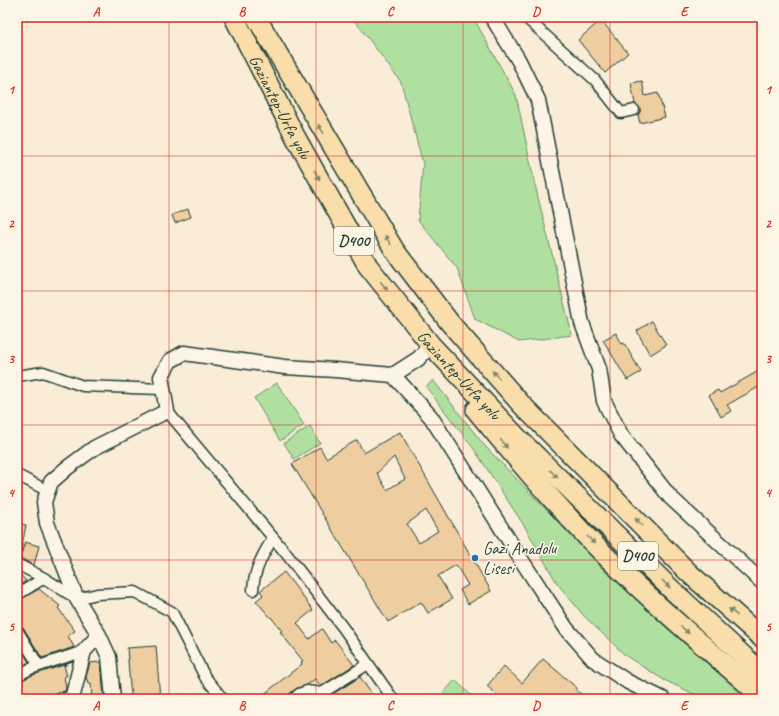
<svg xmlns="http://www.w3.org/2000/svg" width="779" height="716" viewBox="0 0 779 716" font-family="Caveat,sans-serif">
<rect width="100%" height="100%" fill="#f9edd7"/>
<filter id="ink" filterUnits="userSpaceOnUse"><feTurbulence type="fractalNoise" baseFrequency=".025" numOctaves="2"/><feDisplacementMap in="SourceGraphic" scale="8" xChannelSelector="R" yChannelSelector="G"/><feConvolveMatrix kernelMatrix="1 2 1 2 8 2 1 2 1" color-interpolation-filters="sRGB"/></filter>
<g filter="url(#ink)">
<path fill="#b0e09f" stroke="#688e6a" d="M352,17H473L516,95L536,189L572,335L519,342L475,319L457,268L418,220L423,164L401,82Z
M433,380L484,445L607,573L750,699H705L664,680L626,656L584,616L557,583L525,527L474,449L426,387Z
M277,383L304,425L280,441L254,398Z
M310,426L320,443L294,459L284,443Z
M455,680L475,699H438Z"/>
<path fill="#eecea0" stroke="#1f3d34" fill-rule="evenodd" d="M601,20L628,53L605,73L578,40Z
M642,81L645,96L658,93L665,117L640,123L638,115L640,112V108L635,104L631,83Z
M188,209L191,217L175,223L172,215Z
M652,321L666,345L650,355L637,331Z
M616,333L622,344L624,343L641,372L627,380L603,340Z
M762,369V385L727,405L731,411L721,417L709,395L718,390L720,393Z
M400,432L491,591L468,604L460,590L468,585L456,565L438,576L452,599L428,613L421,602L388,622L292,464L320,447L326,458L357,440L364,453ZM394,457L405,479L387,490L377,473ZM426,510L438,531L419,543L407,524Z
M17,523L26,525L21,551H17Z
M25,542L39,546L34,565L20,558Z
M17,571L26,581L17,587Z
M284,572L313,610L297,623L309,639L322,629L331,643L335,640L354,665L321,686L315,679L307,685L297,688L289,694L288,699H258L302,664L301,662L303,661L280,632L282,631L271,617V618L256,601L263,595L260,591Z
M39,589L60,606L58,608L75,631L68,636L74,647L42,658L23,627L17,624V601Z
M17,642L29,662L17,669Z
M156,646L160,699H131L127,648Z
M543,659L577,688L576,690L587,699H502L487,686L504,666L522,683Z
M101,662L104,699H92L91,683H88L86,677L90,663Z
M67,664V665H64L67,676H64L66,687L65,691L58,693L52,696V697L39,699H17V682L33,675Z
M360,677L375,699H334L331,695Z"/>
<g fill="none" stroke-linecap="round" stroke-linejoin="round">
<defs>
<path id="street" d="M525,17L595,80L621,113L634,110
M17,376L43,372L83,386L163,389L130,388
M167,411L285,552L344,629L393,699
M17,475L48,491
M17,564L44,578L77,599L97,594L135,592L172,612L205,677L223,699
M253,590C254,570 263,554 273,538
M17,595L44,578
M17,630L39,666
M17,676L30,669L84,651
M59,699L72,697
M294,699L299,694L307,691L322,693L368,664"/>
<path id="secondary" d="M492,17L519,61L538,100L582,323L599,369L604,401L621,435L670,497L762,582
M393,375L431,417L524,564L566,628L593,659L628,682L663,699
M99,635L77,599L47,523L44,502L51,482L67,468L94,448L167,411L161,377L170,361L184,353L285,367L335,370L393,375L418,359L431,345
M72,699L84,651L99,635L109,657L113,699"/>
<g id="highway">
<path id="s1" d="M234,17L296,138L368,266L431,345L516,436L670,588L762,673"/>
<path d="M256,17L395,251L450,323L521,404L689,573L762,638"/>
<path d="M476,410C512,454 549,497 588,538C642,594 703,645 762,697"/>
</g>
</defs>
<use href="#street" stroke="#1f3d34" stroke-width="13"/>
<use href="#secondary" stroke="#1f3d34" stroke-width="17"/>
<use href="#highway" stroke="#1f3d34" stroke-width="22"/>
<use href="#street" stroke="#fcf5e5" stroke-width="10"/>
<use href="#secondary" stroke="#fcf5e5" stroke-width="14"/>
<use href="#highway" stroke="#f9deab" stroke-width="19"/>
</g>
<defs><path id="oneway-solid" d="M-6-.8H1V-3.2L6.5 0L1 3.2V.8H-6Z"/></defs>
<g fill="#81856a">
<use href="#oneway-solid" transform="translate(321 129) rotate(-121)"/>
<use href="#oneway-solid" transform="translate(317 175) rotate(61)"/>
<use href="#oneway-solid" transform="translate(388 240) rotate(-121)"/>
<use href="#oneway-solid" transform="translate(384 286) rotate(51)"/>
<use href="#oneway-solid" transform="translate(496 375) rotate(-131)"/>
<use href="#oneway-solid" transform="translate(504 444) rotate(51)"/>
<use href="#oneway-solid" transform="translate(554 474) rotate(45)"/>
<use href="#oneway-solid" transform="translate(639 522) rotate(-135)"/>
<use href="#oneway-solid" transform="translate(591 540) rotate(45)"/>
<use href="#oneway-solid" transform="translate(666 584) rotate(44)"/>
<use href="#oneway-solid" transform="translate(733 612) rotate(-139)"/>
<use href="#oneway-solid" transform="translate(685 630) rotate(41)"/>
</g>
</g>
<path fill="none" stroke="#d62828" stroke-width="1" stroke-opacity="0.55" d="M169,17V699M316,17V699M463,17V699M610,17V699M17,156H762M17,291H762M17,425H762M17,560H762"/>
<circle fill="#1f6fb2" stroke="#fcf5e5" stroke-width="1.5" cx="475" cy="558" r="4"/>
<g text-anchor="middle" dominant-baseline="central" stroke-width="3" stroke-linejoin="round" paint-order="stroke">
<g fill="#fcf5e5" stroke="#617469" stroke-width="1">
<rect x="334" y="227" width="40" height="28" rx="3"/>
<rect x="618" y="542" width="40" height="28" rx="3"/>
</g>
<g font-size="16" font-weight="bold" fill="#1f3d34">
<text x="354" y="241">D400</text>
<text x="638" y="556">D400</text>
</g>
<g font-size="17" fill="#1f3d34" stroke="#fcf5e5">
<text stroke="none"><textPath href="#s1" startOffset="101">Gaziantep-Urfa yolu</textPath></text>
<text stroke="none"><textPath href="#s1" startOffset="425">Gaziantep-Urfa yolu</textPath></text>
</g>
<g font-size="17" fill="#1f3d34" stroke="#fcf5e5" text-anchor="start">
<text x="483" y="548">Gazi Anadolu<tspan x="483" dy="20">Lisesi</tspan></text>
</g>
</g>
<rect width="779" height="716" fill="none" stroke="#fcf5e5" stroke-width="44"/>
<rect x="22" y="22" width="735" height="672" fill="none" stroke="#d62828" stroke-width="1.5"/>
<g font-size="13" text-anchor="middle" font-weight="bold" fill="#d62828">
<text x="96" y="16">A</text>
<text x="242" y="16">B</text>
<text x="390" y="16">C</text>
<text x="536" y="16">D</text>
<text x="684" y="16">E</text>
<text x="11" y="94">1</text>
<text x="768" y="94">1</text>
<text x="11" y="228">2</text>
<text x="768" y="228">2</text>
<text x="11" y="363">3</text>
<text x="768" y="363">3</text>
<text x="11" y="497">4</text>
<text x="768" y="497">4</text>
<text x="11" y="631">5</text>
<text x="768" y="631">5</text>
<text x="96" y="710">A</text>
<text x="242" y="710">B</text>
<text x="390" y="710">C</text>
<text x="536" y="710">D</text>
<text x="684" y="710">E</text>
</g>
</svg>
